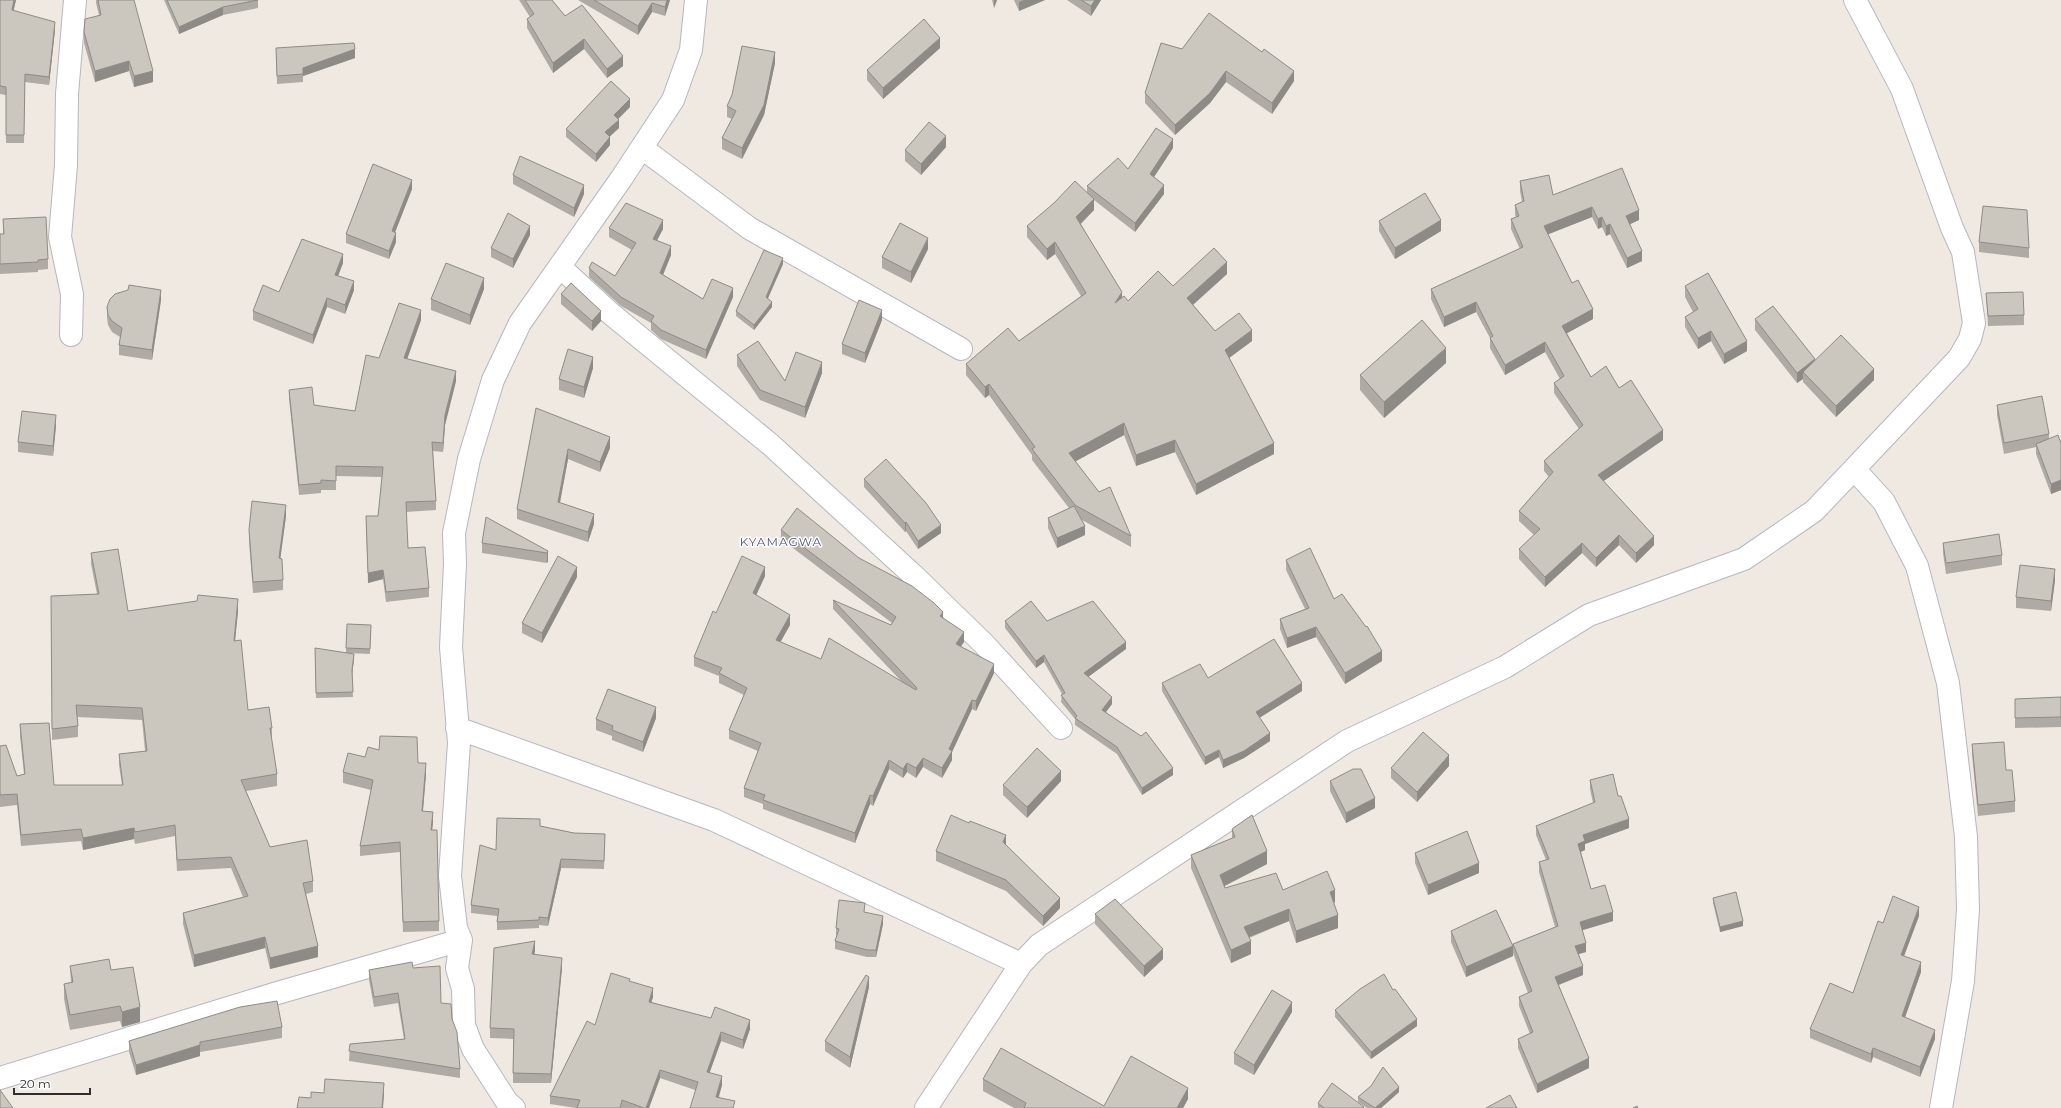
<svg xmlns="http://www.w3.org/2000/svg" width="2061" height="1108" viewBox="0 0 2061 1108" font-family="Montserrat,sans-serif">
<rect width="100%" height="100%" fill="#efe9e1"/>
<g fill="none" stroke-linecap="round" stroke-linejoin="round">
<defs>
<path id="street" d="M642,148L749,228L961,349
M560,267L610,313L771,445L912,574L984,644L1061,728
M71,335L72,294L60,237L66,165L67,94L75,0
M1854,469L1959,358L1970,339L1974,323L1963,252L1952,228L1902,89L1855,0
M457,728L714,820L1021,964
M0,1078L274,994L461,940
M514,1108L507,1102L473,1049L464,1025L463,989L457,968L461,940L456,928L450,876L459,743L451,647L455,564L454,533L469,459L493,380L520,323L621,179L673,100L691,50L696,0
M926,1108L1021,964L1039,945L1347,741L1505,667L1589,615L1744,559L1814,511L1854,469L1884,502L1917,566L1948,683L1966,837L1968,909L1963,981L1941,1108"/>
</defs>
<use href="#street" stroke="#b4b7c1" stroke-width="24"/>
<use href="#street" stroke="#fff" stroke-width="22"/>
</g>
<path fill="#afaba4" d="M0,0H16L13,10L55,30L49,85L25,82L24,143H6V95L0,94Z
M96,0H98L153,82L134,87L129,71L95,82L84,43V32L99,15L96,3Z
M164,0H258V8L223,15L179,34Z
M519,0H552L565,16L623,66L607,78L584,49L553,73L527,28V19L530,17Z
M578,0H670L665,16L652,12L638,35Z
M992,0H997L994,8Z
M1014,0H1045L1019,11Z
M1067,0H1101L1091,16Z
M1161,43L1294,81L1272,114L1226,82L1210,103L1175,135L1145,103V93Z
M276,48L355,58L303,76V82L277,84Z
M940,48L883,99L867,80V70Z
M775,63L764,115L742,159L722,149V138L732,119L727,117V106Z
M630,107L618,119L619,128L610,136V145L596,162L566,137V129Z
M946,147L921,175L905,161V150Z
M1173,148L1154,177L1164,194L1135,232L1094,200V210L1081,224L1122,297L1128,301L1173,286L1227,274L1193,305L1215,331L1252,341L1229,358L1274,454L1196,495L1175,452L1136,466L1124,435L1075,461L1131,536V547L1082,520L1085,535L1057,548L1048,528V518L1069,508L1032,460V455L989,395L985,398L966,375V364L1019,341L1081,296L1055,254L1047,260L1027,237V226L1087,193V186L1128,169Z
M513,175L584,194L574,217L513,184Z
M1520,181L1553,195L1639,220L1630,224L1642,261L1627,268L1610,234L1606,236L1602,227L1598,229L1592,217L1548,234L1572,283L1593,319L1567,333L1591,377L1619,388L1663,440L1603,481L1654,545L1636,563L1619,545L1596,567L1582,553L1545,587L1519,559V549L1534,535L1519,521V511L1549,477L1544,471V461L1579,429L1554,393V383L1560,379L1545,352L1505,375L1490,348V338L1476,312L1444,327L1431,299V289L1520,249L1511,229V219L1516,217L1515,215V205L1522,202L1520,191Z
M412,189L395,232L396,242L389,259L346,243V234Z
M3,219L48,259V269L38,270V272L0,274V234H3Z
M1379,221L1441,231L1395,259L1379,231Z
M609,228L663,229L657,240L671,255L663,275L703,299L733,297L706,359L661,339L651,330V323L621,306L589,277V268L615,276L632,250L609,237Z
M530,235L513,268L491,257V248Z
M1979,242L2029,248V258L1979,252Z
M928,249L911,283L882,268V257Z
M343,263L338,276L354,290L345,314L327,307L313,344L253,320V311L279,292Z
M783,264L767,299L772,307L754,330L736,316V311Z
M1685,286L1747,351L1724,364L1711,341L1698,349L1685,327V317L1693,312L1685,297Z
M484,289L470,325L431,310V299Z
M1986,293L2024,315V325L1988,326Z
M561,294L601,321L592,331L561,304Z
M161,300L152,360L119,355V345L120,337L112,332L108,325L107,317V307Z
M1755,319L1815,360L1874,380L1836,417L1803,382V379L1797,383L1755,330Z
M421,320L407,359L456,381L445,425L443,452L433,451L436,501V510L406,512L408,548L429,588V597L386,602L383,579L368,583L366,526V516H378L382,477L336,476V490H321V493L299,495L289,399V390L314,405L355,411L379,358Z
M882,320L865,363L842,354V344Z
M737,355L785,381L822,373L805,418L760,400L737,366Z
M1446,363L1384,418L1360,390V375Z
M593,368L584,398L559,390V379Z
M1997,405L2049,434V438L2061,443V490L2051,494L2036,454V447L2004,454L1997,415Z
M536,408L610,448L600,472L568,459L560,503L594,524L588,542L517,519V509Z
M56,426L53,456L18,452V442Z
M864,479L941,533L918,549L906,531L905,532L864,487Z
M286,516L280,558L283,580V590L253,593L249,541V530Z
M781,530L859,558L943,617L964,642L960,647L994,673L976,711L972,709L952,752V760L942,778L923,767L916,778L907,772L903,778L889,769L873,806L870,804L855,843L763,809V804L744,797V788L758,751L729,739V730L744,695L719,683V676L694,666V657L716,613L765,576L756,595L790,625L780,642L821,659L902,682L833,609V600L891,625L892,623L781,539Z
M482,543L548,551V561L547,563L482,553Z
M1943,543L2002,555V565L1946,574L1943,553Z
M91,553L128,611H238L235,640L248,710L272,728V739H271L277,774V786L246,791L270,847L313,881V892L306,894L318,957L270,969L265,948L194,967L183,924V913L243,897L231,868L177,871L175,836L135,844L134,839L83,850L81,841L21,846L17,805L0,807V746L17,776L24,774L20,736V724L54,785H122L119,765V754L145,751L142,720L77,717L78,726V737L52,740L51,596L97,594L91,564Z
M1286,560L1334,599L1382,661L1345,684L1316,637L1287,648L1280,629V619L1305,609L1286,570Z
M577,577L542,643L522,633V623Z
M2055,580L2051,611L2016,608V597Z
M1005,621H1047L1126,649L1088,677L1112,704L1106,712L1173,775L1142,795L1117,754L1075,725V719L1061,702L1062,694L1044,662L1036,668L1005,628Z
M371,625L370,654L348,653L354,659L352,674L353,697L316,698L315,648L346,653V648Z
M1208,678L1302,691L1259,718L1270,741L1244,758L1223,768L1219,757L1205,765L1162,691V683Z
M2061,697V727L2015,728V699Z
M656,718L643,752L612,740V736L596,730V719Z
M1972,744L2006,770L2015,801V812L1978,816L1972,754Z
M365,757L418,763L426,774L423,811L433,822L432,830L439,921V931L403,932L400,852L360,856V846L371,790L343,783V772Z
M1449,766L1417,802L1391,778V768Z
M1590,780L1618,796L1629,828L1585,844V850L1581,852L1591,889L1613,921L1582,930L1586,952L1579,954L1583,975L1559,985L1589,1068L1537,1093L1518,1048V1039L1530,1034L1519,1006V997L1528,993L1513,953V944L1555,927L1539,872V862L1546,860L1536,835V826L1593,803L1590,789Z
M1061,781L1027,818L1003,795V785Z
M1330,781L1375,808L1346,823L1330,791Z
M540,826L574,833L605,834L604,869L561,868L548,926L539,925V928L497,930V916L471,913V905L496,850Z
M1232,829L1267,864L1225,886V888L1283,890L1335,902L1334,903L1338,928L1296,943L1289,921L1249,938L1251,954L1231,963L1191,868V855L1232,838Z
M1006,845L1060,908L1043,926L1006,891L936,861V851Z
M1415,853L1479,873L1428,895L1415,863Z
M1713,898L1743,926L1720,932L1713,903Z
M865,912L883,924L876,957H867L835,949V941L837,936H836V928Z
M1095,914L1163,959L1144,977L1095,924Z
M1919,916L1904,956L1921,972L1905,1017L1935,1039L1920,1077L1873,1057L1871,1063L1810,1038V1029L1853,993L1883,923Z
M1451,931L1513,956L1466,977L1451,942Z
M535,951L534,955L562,968L551,1083H513V1039L490,1038V1028Z
M70,966L111,970L140,1022L122,1027L120,1021L70,1030L64,999V984L71,983Z
M413,968L441,1003L452,1019L460,1069V1078L349,1061L350,1044L404,1039L398,1003L374,1007L369,980V970Z
M630,982L653,997L651,1002L750,1029L743,1049L721,1041L709,1073L722,1085L719,1097L735,1108L695,1090L660,1078L649,1108H576L550,1104V1096L595,1025Z
M869,987L850,1068L825,1051V1041Z
M1335,1010L1417,1026L1371,1059L1335,1017Z
M1292,1012L1254,1075L1234,1064V1053Z
M282,1027V1038L200,1052V1056L136,1075L129,1052V1041Z
M983,1079L1104,1106L1188,1099L1183,1108H1014L983,1091Z
M1371,1086L1399,1092L1381,1108H1367L1358,1102V1097Z
M1318,1103L1364,1108H1318Z"/>
<path fill="#8e8b86" d="M14,0H16L12,18V10Z
M667,0H670L665,16V7Z
M994,0H997L994,8Z
M1024,0H1045L1019,11V2Z
M1095,0H1101L1091,16V6Z
M652,3V12L638,35V26Z
M223,7V15L179,34V27Z
M55,22V30L49,85V77Z
M940,38V48L883,99V88Z
M584,39V49L553,73V63Z
M355,49V58L303,76V68Z
M775,52V63L764,115L742,159V148Z
M623,56V66L607,78V69Z
M129,61V71L95,82V71Z
M153,71V82L134,87V76Z
M1226,71V82L1210,103L1175,135V125Z
M1294,71V81L1272,114V103Z
M630,99V107L614,123V115Z
M619,120V128L605,141V132Z
M946,136V147L921,175V164Z
M610,137V145L596,162V154Z
M1173,139V148L1150,183V174Z
M412,180V189L392,240V231Z
M584,185V194L574,217V208Z
M1164,185V194L1135,232V223Z
M1094,199V210L1076,228V217Z
M1592,207V217L1544,236V226Z
M1639,210V220L1626,226V216Z
M1602,217V227L1598,229V219Z
M663,220V229L653,248V239Z
M1441,220V231L1395,259V248Z
M1610,224V234L1606,236V226Z
M530,226V235L513,268V259Z
M396,233V242L389,259V251Z
M928,238V249L911,283V272Z
M1055,242V254L1047,260V249Z
M671,246V255L660,282V273Z
M1642,251V261L1627,268V258Z
M343,254V263L335,284V275Z
M783,258V264L766,303V297Z
M1227,262V274L1187,310V298Z
M484,278V289L470,325V315Z
M354,281V290L345,314V305Z
M733,288V297L706,359V350Z
M161,290V300L152,360V350Z
M1122,292V303H1115Z
M327,298V307L313,344V335Z
M772,302V307L754,330V325Z
M1476,302V312L1444,327V317Z
M1593,309V319L1562,336V326Z
M421,310V320L404,368V358Z
M882,310V320L865,363V353Z
M601,311V321L592,331V321Z
M1252,330V341L1225,361V350Z
M1711,331V341L1698,349V338Z
M1747,341V351L1724,364V354Z
M1545,342V352L1505,375V365Z
M1446,348V363L1384,418V402Z
M593,357V368L584,398V387Z
M1815,359V370L1803,372V379L1797,383V373Z
M822,362V373L805,418V407Z
M1874,369V380L1836,417V406Z
M456,371V381L445,425L443,452V443L445,415Z
M989,384V395L985,398V387Z
M56,415V426L53,456V446Z
M1124,423V435L1069,465V453Z
M1663,430V440L1598,485V475Z
M610,437V448L600,472V462Z
M1175,440V452L1136,466V455Z
M1274,443V454L1196,495V484Z
M568,449V459L558,512V502Z
M2061,480V490L2051,494V484Z
M286,505V516L279,569V558Z
M594,514V524L588,542V532Z
M906,522V531L905,532V523Z
M941,525V533L918,549V541Z
M1085,526V535L1057,548V538Z
M1619,535V545L1596,567V558Z
M1654,536V545L1636,563V553Z
M1582,543V553L1545,587V577Z
M548,551V561L547,563V553Z
M577,567V577L542,643V633Z
M765,567V576L753,602V593Z
M2055,569V580L2051,611V601Z
M383,570V579L368,583V573Z
M238,599V611L234,652V641Z
M943,612V621L940,616Z
M790,615V625L776,650V640Z
M1316,627V637L1287,648V638Z
M964,632V642L956,654V644Z
M1126,642V649L1084,680V673Z
M1382,651V661L1345,684V673Z
M354,654V659L352,675V670Z
M1044,655V662L1036,668V661Z
M994,664V673L976,711V701Z
M1302,683V691L1256,720V712Z
M1112,697V704L1102,717V710Z
M972,700V709L952,752V760L942,778V768L949,749Z
M656,707V718L643,752V742Z
M1270,733V741L1244,758L1223,768V760Z
M1219,750V757L1205,765V757Z
M1449,755V766L1417,802V792Z
M923,758V767L916,778V768Z
M889,760V769L873,806V796Z
M426,763V774L422,821V811Z
M907,763V772L903,778V769Z
M1173,768V775L1142,795V788Z
M1061,771V781L1027,818V807Z
M870,795V804L855,843V833Z
M1375,798V808L1346,823V813Z
M433,812V822L431,841V830Z
M1629,819V828L1585,844V850L1578,853V844L1583,835Z
M134,828V839L83,850V838Z
M1006,835V846L1003,842Z
M1267,851V864L1220,888V875Z
M561,859V868L548,926V918Z
M1479,863V873L1428,895V885Z
M1335,890V902L1330,904V892Z
M1060,898V908L1043,926V916Z
M1919,907V916L1901,964V955Z
M1289,909V921L1244,939V927Z
M1613,912V921L1580,931V922Z
M1338,915V928L1296,943V931Z
M883,916V924L876,957V950Z
M1743,921V926L1720,932V927Z
M265,937V948L194,967V955Z
M535,941V951L532,964V954Z
M1251,941V954L1231,963V950Z
M1586,943V952L1575,955V946Z
M318,946V957L270,969V958Z
M1513,946V956L1466,977V967Z
M1163,949V959L1144,977V966Z
M562,958V968L551,1083V1074Z
M1921,962V972L1902,1026V1016Z
M1583,966V975L1555,986V977Z
M869,977V987L850,1068V1057Z
M653,988V997L649,1010V1002Z
M1292,1002V1012L1254,1075V1065Z
M140,1007V1022L122,1027V1012Z
M1417,1019V1026L1371,1059V1052Z
M750,1020V1029L743,1049V1040Z
M1935,1030V1039L1920,1077V1067Z
M721,1032V1041L707,1080V1072Z
M200,1045V1056L136,1075V1065Z
M1873,1048V1057L1871,1063V1054Z
M1589,1058V1068L1537,1093V1084Z
M660,1070V1078L649,1108H646Z
M722,1076V1085L716,1105V1097Z
M384,1083V1095L383,1108H382Z
M1399,1087V1092L1381,1108H1375Z
M1188,1088V1099L1183,1108H1177Z"/>
<path fill="#cbc7bf" stroke="#8e8b86" d="M0,0H14L12,10L55,22L49,77L25,74L24,135H6V87L0,86Z
M98,0H134L153,71L134,76L129,61L95,71L84,32L85,19L101,15Z
M167,0H258L223,7L179,27Z
M525,0H552L565,16L582,5L623,56L607,69L584,39L553,63L527,19L534,14Z
M594,0H667L665,7L652,3L638,26Z
M1081,0H1095L1091,6Z
M1209,13L1262,52L1264,49L1294,71L1272,103L1226,71L1210,93L1175,125L1145,93L1161,43L1182,49Z
M924,19L940,38L883,88L867,70Z
M354,43L355,49L303,68V74L277,76L276,48Z
M742,46L775,52L764,105L742,148L722,138L736,111L727,106L732,95Z
M611,81L630,99L614,115L619,120L605,132L610,137L596,154L566,129Z
M929,122L946,136L921,164L905,150Z
M1156,128L1173,139L1150,174L1164,185L1135,223L1087,186L1118,158L1128,169Z
M520,156L584,185L574,208L513,175Z
M373,164L412,180L392,231L396,233L389,251L346,234Z
M1622,168L1639,210L1626,216L1642,251L1627,258L1610,224L1606,226L1602,217L1598,219L1592,207L1544,226L1572,283L1578,280L1593,309L1562,326L1591,377L1606,366L1619,388L1631,380L1663,430L1598,475L1654,536L1636,553L1619,535L1596,558L1582,543L1545,577L1519,549L1540,529L1519,511L1553,472L1544,461L1583,425L1554,383L1564,376L1545,342L1505,365L1490,338L1493,336L1476,302L1444,317L1431,289L1523,247L1511,219L1519,216L1515,205L1524,201L1520,181L1549,175L1553,195Z
M1075,181L1094,199L1076,217L1122,292L1115,303L1124,296L1128,301L1158,271L1173,286L1214,248L1227,262L1187,298L1215,331L1239,313L1252,330L1225,350L1274,443L1196,484L1175,440L1136,455L1124,423L1069,453L1099,492L1110,487L1131,536L1075,505L1032,449L1035,447L989,384L985,387L966,364L1008,328L1019,341L1086,293L1055,242L1047,249L1027,226L1054,203Z
M1425,193L1441,220L1395,248L1379,221Z
M626,203L663,220L653,239L671,246L660,273L703,299L712,279L733,288L706,350L661,330L651,321L654,316L621,297L589,268L592,262L615,276L636,243L609,228Z
M1983,206L2027,210L2029,248L1979,242Z
M508,213L530,226L513,259L491,248Z
M46,217L48,259L38,260V262L0,264V234H4L3,219Z
M900,223L928,238L911,272L882,257Z
M302,239L343,254L335,275L354,281L345,305L327,298L313,335L253,311L263,285L279,292Z
M764,250L783,258L766,297L772,302L754,325L736,311Z
M446,263L484,278L470,315L431,299Z
M1708,273L1747,341L1724,354L1711,331L1698,338L1685,317L1698,309L1685,286Z
M571,283L601,311L592,321L561,294Z
M129,285L161,290L152,350L119,345L122,328L112,321L108,315L107,307L110,299L115,294L128,290Z
M2023,292L2024,315L1988,316L1986,293Z
M859,300L882,310L865,353L842,344Z
M399,303L421,310L404,358L456,371L445,415L443,443L432,442L436,501L406,502L408,548L425,547L429,588L386,592L383,570L368,573L366,516H378L383,467L336,466V481L321,480V483L299,485L289,390L312,387L314,405L355,411L366,355L379,358Z
M1773,306L1815,359L1797,373L1755,319Z
M1422,320L1446,348L1384,402L1360,375Z
M1841,335L1874,369L1836,406L1803,372Z
M758,341L785,381L796,352L822,362L805,407L760,390L737,355Z
M568,349L593,357L584,387L559,379Z
M2042,396L2049,434L2004,443L1997,405Z
M536,408L610,437L600,462L568,449L558,502L594,514L588,532L517,509Z
M22,411L56,415L53,446L18,442Z
M2058,435L2061,443V480L2051,484L2036,444Z
M886,459L926,503L941,525L918,541L906,522L905,523L864,479Z
M252,501L286,505L279,558L282,559L283,580L253,582L249,530Z
M1074,506L1085,526L1057,538L1048,518Z
M797,508L859,558L912,586L934,603L943,612L940,616L964,632L956,644L994,664L976,701L972,700L949,749L952,751L942,768L923,758L916,768L907,763L903,769L889,760L873,796L870,795L855,833L763,800L765,795L744,788L761,743L729,730L747,688L719,673L722,668L694,657L713,611L716,613L742,556L765,567L753,593L790,615L776,640L821,659L829,638L916,690L917,688L833,600L891,625L896,617L781,530Z
M486,517L548,551L547,553L482,543Z
M1999,534L2002,555L1946,563L1943,543Z
M1310,548L1334,599L1342,594L1366,627L1367,626L1382,651L1345,673L1316,627L1287,638L1280,619L1309,608L1286,560Z
M118,549L128,611L197,601L198,595L238,599L234,641L241,640L248,710L269,707L272,728H270L277,774L241,780L270,847L307,840L313,881L303,883L318,946L270,958L265,937L194,955L183,913L248,896L231,857L177,860L175,825L135,832L134,828L83,838L81,829L21,835L17,794L0,795V746L6,745L17,776L25,774L20,724L49,723L54,785H123L119,754L147,751L142,708L76,705L78,726L52,729L51,596L99,594L91,553Z
M558,556L577,567L542,633L522,623Z
M2020,565L2055,569L2051,601L2016,597Z
M1031,601L1047,621L1093,601L1126,642L1084,673L1112,697L1102,710L1141,736L1146,732L1173,768L1142,788L1117,747L1075,718L1077,716L1061,695L1065,693L1044,655L1036,661L1005,621Z
M347,624L371,625L370,649L346,648Z
M1274,639L1302,683L1256,712L1270,733L1244,751L1223,760L1219,750L1205,757L1162,683L1200,664L1208,678Z
M315,648L354,654L352,670L353,692L316,693Z
M608,689L656,707L643,742L612,730L613,726L596,719Z
M2061,697V717L2015,718V699Z
M1423,732L1449,755L1417,792L1391,768Z
M380,736L417,737L418,763H426L422,811L433,812L431,830H437L439,921L403,922L400,842L360,846L373,780L343,772L348,753L365,757L368,747L379,750Z
M2004,742L2006,770H2012L2015,801L1978,805L1972,744Z
M1037,748L1061,771L1027,807L1003,785Z
M1353,769H1361L1375,798L1346,813L1330,781Z
M1613,774L1618,796H1621L1629,819L1583,835L1585,841L1578,844L1591,889L1605,885L1613,912L1580,922L1586,943L1575,946L1583,966L1555,977L1589,1058L1537,1084L1518,1039L1533,1032L1519,997L1532,991L1513,944L1558,926L1539,862L1549,859L1536,826L1595,802L1590,780Z
M951,815L969,823L970,821L1006,835L1003,842L1060,898L1043,916L1006,880L936,851Z
M1252,815L1267,851L1220,875L1225,888L1276,873L1283,890L1327,871L1335,890L1330,892L1338,915L1296,931L1289,909L1244,927L1251,941L1231,950L1191,855L1235,837L1232,829Z
M497,818L540,819V826L574,833L605,834L604,861L561,859L548,918L539,917V920L497,922L499,909L471,905L480,845L496,850Z
M1467,831L1479,863L1428,885L1415,853Z
M1736,892L1743,921L1720,927L1713,898Z
M1893,896L1919,907L1901,955L1921,962L1902,1016L1935,1030L1920,1067L1873,1048L1871,1054L1810,1029L1830,983L1853,993L1878,921L1883,923Z
M1115,899L1163,949L1144,966L1095,914Z
M839,900L865,903L864,912L883,916L876,950H867L835,941L839,929L836,928Z
M1496,910L1513,946L1466,967L1451,931Z
M535,941L532,954L562,958L551,1074L513,1073L514,1029L490,1028L494,948Z
M109,959L111,970L133,967L140,1007L122,1012L120,1006L70,1015L64,984L73,982L70,966Z
M412,962L413,968L440,966L441,1003L451,1004L452,1019L457,1032L460,1069L349,1051L350,1044L405,1039L398,993L374,997L369,970Z
M611,973L630,979L629,981L653,988L649,1002L711,1018L715,1007L750,1020L743,1040L721,1032L707,1072L722,1076L716,1097L735,1101L733,1108H690L698,1082L660,1070L646,1108H644L622,1100L620,1108H577L580,1100L550,1096L587,1021L595,1025Z
M1384,974L1393,990L1395,989L1417,1019L1371,1052L1335,1010L1360,989Z
M866,975L869,977L850,1057L825,1041Z
M1272,990L1292,1002L1254,1065L1234,1053Z
M277,1001L282,1027L200,1042V1045L136,1065L129,1041L240,1007Z
M1001,1048L1104,1106L1131,1056L1188,1088L1177,1108H1024L1026,1103L983,1079Z
M1383,1067L1399,1087L1375,1108L1358,1097L1371,1086Z
M325,1079L384,1083L382,1108H297L299,1097L311,1098V1092L324,1093Z
M1332,1083L1364,1107L1362,1108H1324L1318,1103Z
M0,1090L13,1108H0Z
M1510,1095L1517,1108H1486Z
M1637,1106L1638,1108H1633Z"/>
<g text-anchor="middle" dominant-baseline="central" stroke-width="3" stroke-linejoin="round" paint-order="stroke">
<g font-size="12" letter-spacing="1" fill="#4d5680" stroke="#fff">
<text x="781" y="541">KYAMAGWA</text>
</g>
</g>
<path d="M14 1088v6h76v-6" fill="none" stroke="#2e2e2e" stroke-width="2"/>
<text x="20" y="1088" font-size="12" fill="#2e2e2e" stroke="#ffffff" stroke-width="3" paint-order="stroke">20 m</text>
</svg>
